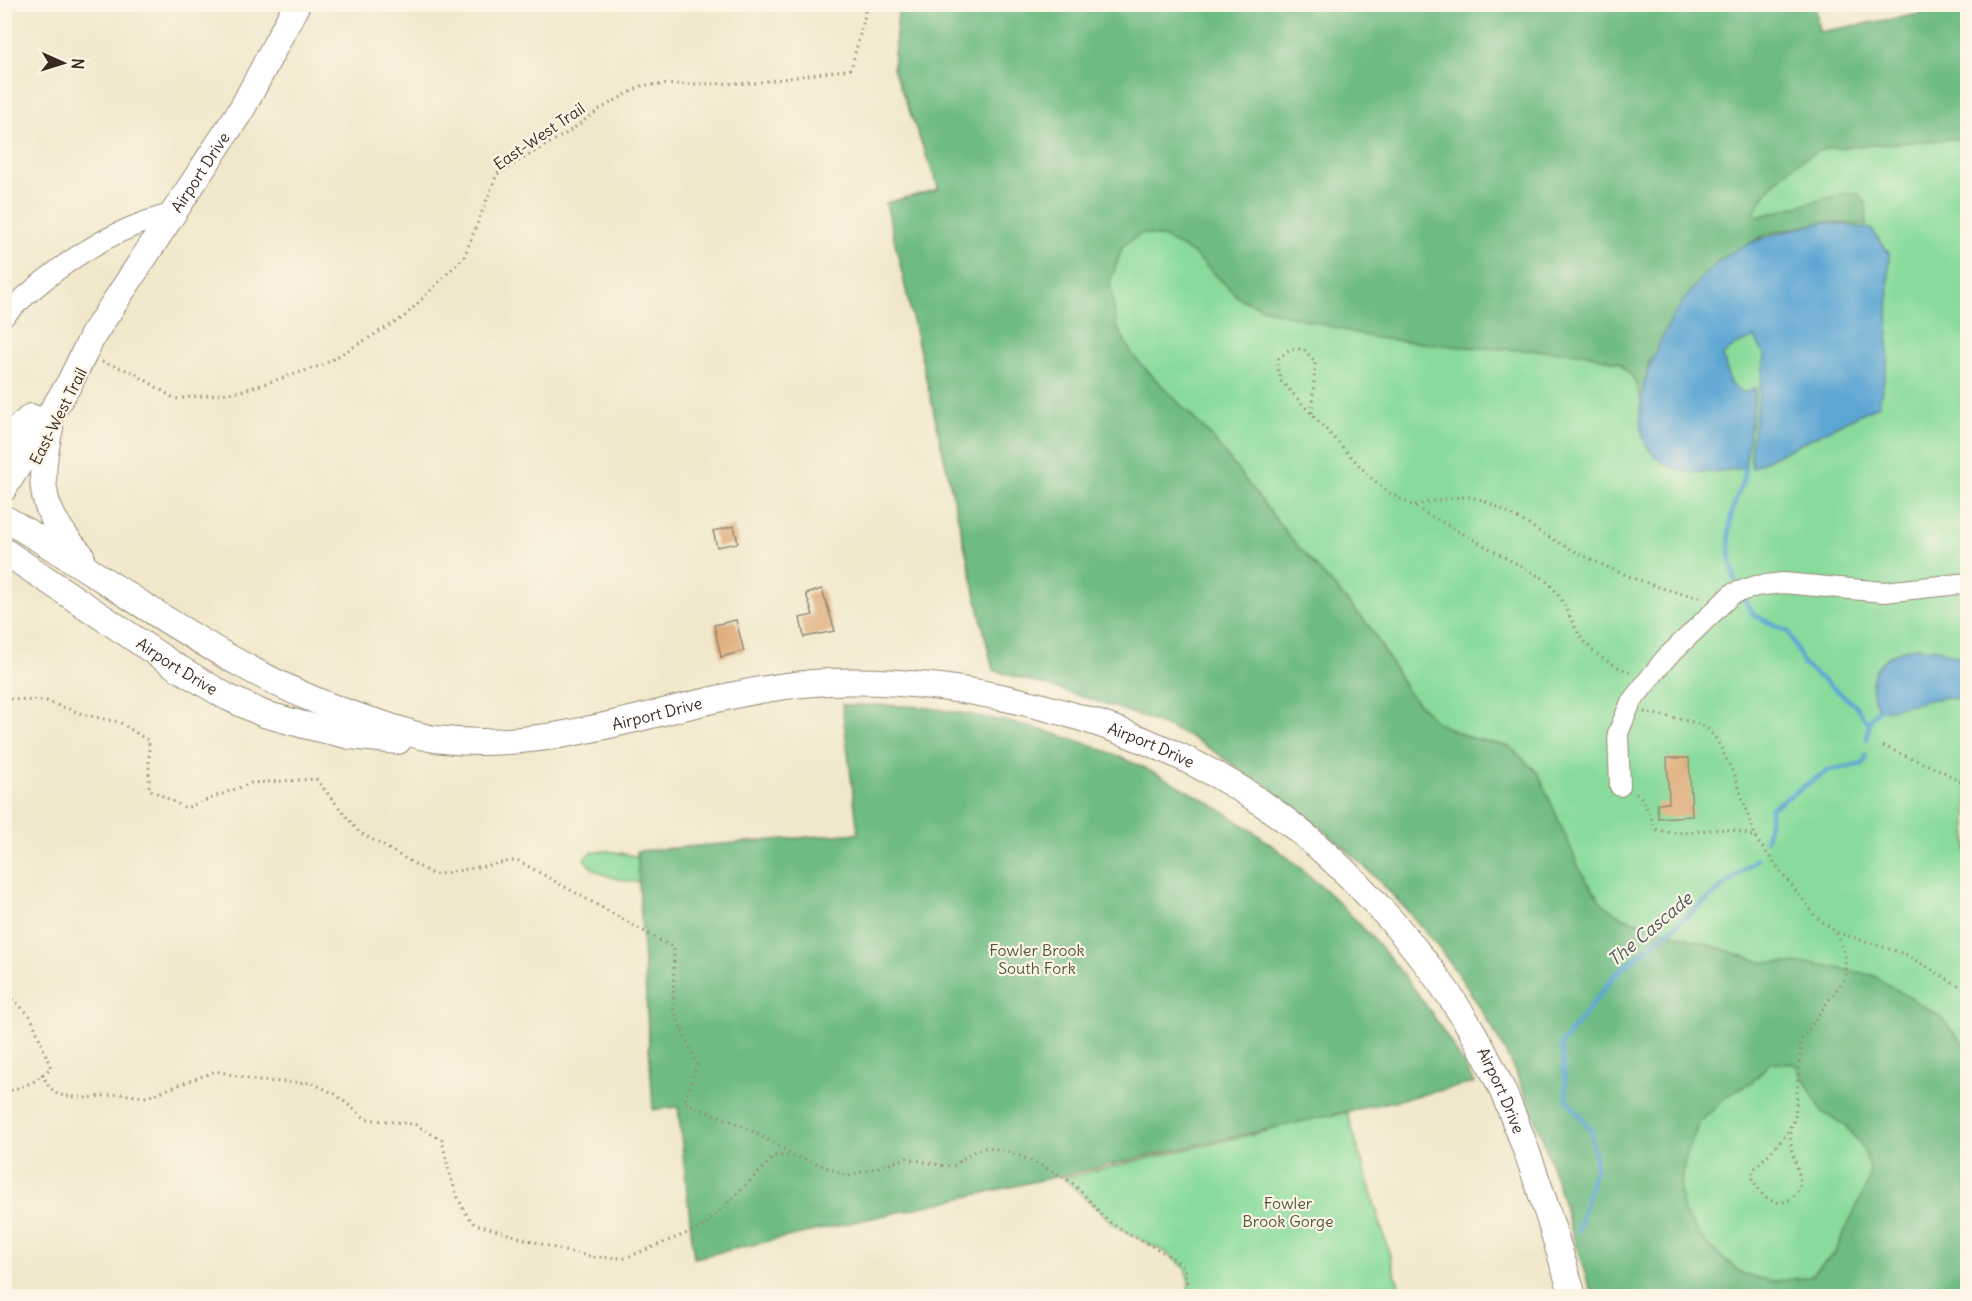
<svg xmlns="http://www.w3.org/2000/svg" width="1972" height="1301" viewBox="0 0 1972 1301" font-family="Delius,sans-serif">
<rect width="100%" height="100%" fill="#fcf5e5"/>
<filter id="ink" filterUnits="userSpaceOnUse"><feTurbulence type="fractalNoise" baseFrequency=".0167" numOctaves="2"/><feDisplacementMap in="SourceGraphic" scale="12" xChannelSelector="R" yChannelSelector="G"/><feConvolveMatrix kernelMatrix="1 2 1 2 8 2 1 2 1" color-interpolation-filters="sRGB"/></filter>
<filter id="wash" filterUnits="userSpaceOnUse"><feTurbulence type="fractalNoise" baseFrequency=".008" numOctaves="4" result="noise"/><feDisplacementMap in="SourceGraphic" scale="24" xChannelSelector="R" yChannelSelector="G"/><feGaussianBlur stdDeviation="1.35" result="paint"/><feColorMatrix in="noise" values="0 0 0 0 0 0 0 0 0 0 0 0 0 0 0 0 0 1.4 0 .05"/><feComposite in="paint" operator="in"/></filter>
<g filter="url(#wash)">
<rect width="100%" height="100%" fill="#f1e8cc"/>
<path fill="#89db9b" stroke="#62825c" stroke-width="1.5" d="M1815,4L1819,32L1967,6V1296H1593C1570,1234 1556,1169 1531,1108C1476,970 1371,854 1248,775C1230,763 1213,749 1194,739C1130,708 1060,690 993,670L886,203L939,189L893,68L899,5Z
M609,851L650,859L1333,1116L1347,1112L1402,1296H1187L1189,1282L1185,1268L1170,1255L1116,1226L1063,1178L1267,1131L641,882C622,881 593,876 584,858L592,852Z"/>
<path fill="#6ebb83" stroke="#547250" stroke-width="1.5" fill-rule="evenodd" d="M1815,4L1819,32L1967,6V138L1830,148C1800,154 1768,184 1755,211L1757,217L1846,193L1858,194L1866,205L1867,225L1824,222L1766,234L1717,262L1649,362L1641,401L1634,379L1619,363L1583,353L1462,347L1375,338L1265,309L1239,298L1194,254L1165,238L1142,233L1123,246L1110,282L1117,328L1135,358L1211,436L1289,536L1370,627L1408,692L1437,723L1468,737L1510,747L1538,773L1581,872L1602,903L1622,917L1762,962L1818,964L1872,975L1940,1016L1967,1048V1296H1593C1570,1234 1556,1169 1531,1108C1476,970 1371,854 1248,775C1230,763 1213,749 1194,739C1130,708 1060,690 993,670L886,203L939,189L893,68L899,5ZM1770,1063L1795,1064L1823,1113L1844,1124L1862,1146L1870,1168L1868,1182L1834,1254L1809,1277L1774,1281L1744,1275L1706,1244L1684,1213L1680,1189L1686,1153L1700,1122L1727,1096L1752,1082Z
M842,705C874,706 910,704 942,710C999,719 1059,731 1113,754C1270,820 1393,933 1474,1083L694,1258L678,1107L653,1110L637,851L858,833Z"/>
<path fill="#5ba6d3" stroke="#4b6878" stroke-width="1.5" d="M1824,222L1871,229L1889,253L1888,360L1879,405L1751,468V446L1765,356L1755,338L1737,344L1723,355L1730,384L1744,393L1756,388L1745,468C1718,471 1684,479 1660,461C1605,418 1677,294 1718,262C1748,238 1787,231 1824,222Z
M1917,647L1938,649L1967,660V702C1938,690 1910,709 1879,710C1861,674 1880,653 1917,647Z"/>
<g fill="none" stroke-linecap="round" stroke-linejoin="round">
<path stroke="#5ba6d3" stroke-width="4.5" d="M1735,580C1729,556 1726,532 1733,509C1737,494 1744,483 1745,468
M1744,599L1754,615L1789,632L1804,665L1855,705L1868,723
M1867,739L1870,719L1882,706
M1766,840L1771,808L1829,770L1864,764L1866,756
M1578,1231L1596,1166L1591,1130L1567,1099L1561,1044L1617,973L1757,859"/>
</g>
<g id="blocks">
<path fill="#dfaf7e" d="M734,526L738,543L717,547L713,531Z
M822,589L835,631L804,637L800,618L813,615L806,594Z
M736,620L744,651L721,657L714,625Z
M1667,758H1689L1692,816L1658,818L1657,803H1669Z"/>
</g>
</g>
<g filter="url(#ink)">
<use href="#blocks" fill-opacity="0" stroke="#968975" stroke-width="1.5"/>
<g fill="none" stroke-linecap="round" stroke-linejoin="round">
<defs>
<path id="minor" d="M4,316C52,269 109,228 175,213
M1620,786L1618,733L1631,702L1665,659L1732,594L1756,586L1783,583L1884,592L1968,583"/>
<g id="major">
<path d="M50,428C37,486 40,511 81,555"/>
<path d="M4,441L31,417"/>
<path id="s1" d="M4,488L69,384L93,335L243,107L297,4"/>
<path id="s2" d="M4,518C127,589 241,683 379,723C397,729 416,736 435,739C572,757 695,688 829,682C966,677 1121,717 1239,788C1342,851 1451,975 1500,1085C1530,1152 1552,1226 1573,1296"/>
<path id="s3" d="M4,551L175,666L227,697L264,714L304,725L351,736L398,741"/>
</g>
</defs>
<use href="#minor" stroke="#968975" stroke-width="22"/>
<use href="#major" stroke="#968975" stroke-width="28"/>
<path stroke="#968975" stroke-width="3" stroke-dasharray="1.5 4.5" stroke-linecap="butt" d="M102,362L133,372L175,399L238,392L323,365L404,317L464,257L497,174L567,133L600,109L643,85L754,83L851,69L865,15V4
M1312,413L1315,362L1304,349H1290L1279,358L1277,366L1281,381L1371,478L1390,493L1544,579C1562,594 1566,611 1577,631C1589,652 1610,665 1633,673
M1415,505C1432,502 1452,496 1470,497C1495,500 1542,535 1567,547C1610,570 1656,590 1704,598
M4,699L46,701L85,715L119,722L149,741V789L186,808L251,783L316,779L359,832L434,875L517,860L674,948L673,1008L697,1065L684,1102L745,1127L792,1154
M1644,712L1693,722L1707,728L1717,740L1735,776L1756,839L1816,917L1836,932L1905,954L1968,991
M1883,746L1944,772L1968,786
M1636,793L1643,799L1656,829C1688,841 1720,818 1755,838
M4,990L31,1017L51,1068L33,1082L4,1093
M42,1074L49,1087L58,1095L87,1098L120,1094L147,1097L216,1071L258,1081L312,1083L335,1094L366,1119L414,1124L442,1140C447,1165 456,1207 475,1224L565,1251L594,1257L625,1258L705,1226L775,1156C804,1153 822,1168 849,1176L907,1158L944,1166L956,1165C964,1157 971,1151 983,1148C1000,1144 1058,1172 1072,1183C1087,1195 1100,1216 1114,1225C1138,1241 1164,1249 1185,1268L1189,1296
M1792,1126C1791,1133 1790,1139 1791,1146C1792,1159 1803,1174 1799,1188C1798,1192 1794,1196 1790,1199C1771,1210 1758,1192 1752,1176L1754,1169L1783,1139L1795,1119L1801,1040L1846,976L1845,955L1836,932"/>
<use href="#minor" stroke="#fff" stroke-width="20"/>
<use href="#major" stroke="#fff" stroke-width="26"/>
</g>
</g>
<g text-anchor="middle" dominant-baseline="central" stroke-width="4.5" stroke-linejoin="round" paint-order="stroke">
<g font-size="16" fill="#3b2a1e" stroke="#fcf5e5">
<text transform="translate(539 136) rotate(-34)">East-West Trail</text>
<text stroke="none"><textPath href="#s1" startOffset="372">Airport Drive</textPath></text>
<text transform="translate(58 416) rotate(-63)">East-West Trail</text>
<text stroke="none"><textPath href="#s3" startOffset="208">Airport Drive</textPath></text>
<text stroke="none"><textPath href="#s2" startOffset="712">Airport Drive</textPath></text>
<text stroke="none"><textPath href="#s2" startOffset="1218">Airport Drive</textPath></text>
<text stroke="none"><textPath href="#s2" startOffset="1722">Airport Drive</textPath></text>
</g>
<g font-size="16" fill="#4e563d" stroke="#fcf5e5">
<text x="1037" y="950">Fowler Brook<tspan x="1037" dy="18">South Fork</tspan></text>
<text x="1288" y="1203">Fowler<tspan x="1288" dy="18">Brook Gorge</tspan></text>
</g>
<g font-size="18" font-style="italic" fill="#46555d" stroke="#fcf5e5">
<text transform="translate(1650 929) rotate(-40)">The Cascade</text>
</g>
</g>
<rect width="1972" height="1301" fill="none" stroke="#fcf5e5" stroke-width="24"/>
<g transform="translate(63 63) rotate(93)" stroke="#fcf5e5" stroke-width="4.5" paint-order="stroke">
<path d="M0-4.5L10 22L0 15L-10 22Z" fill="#3b2a1e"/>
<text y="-9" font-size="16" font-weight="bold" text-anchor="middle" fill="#3b2a1e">N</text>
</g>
</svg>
